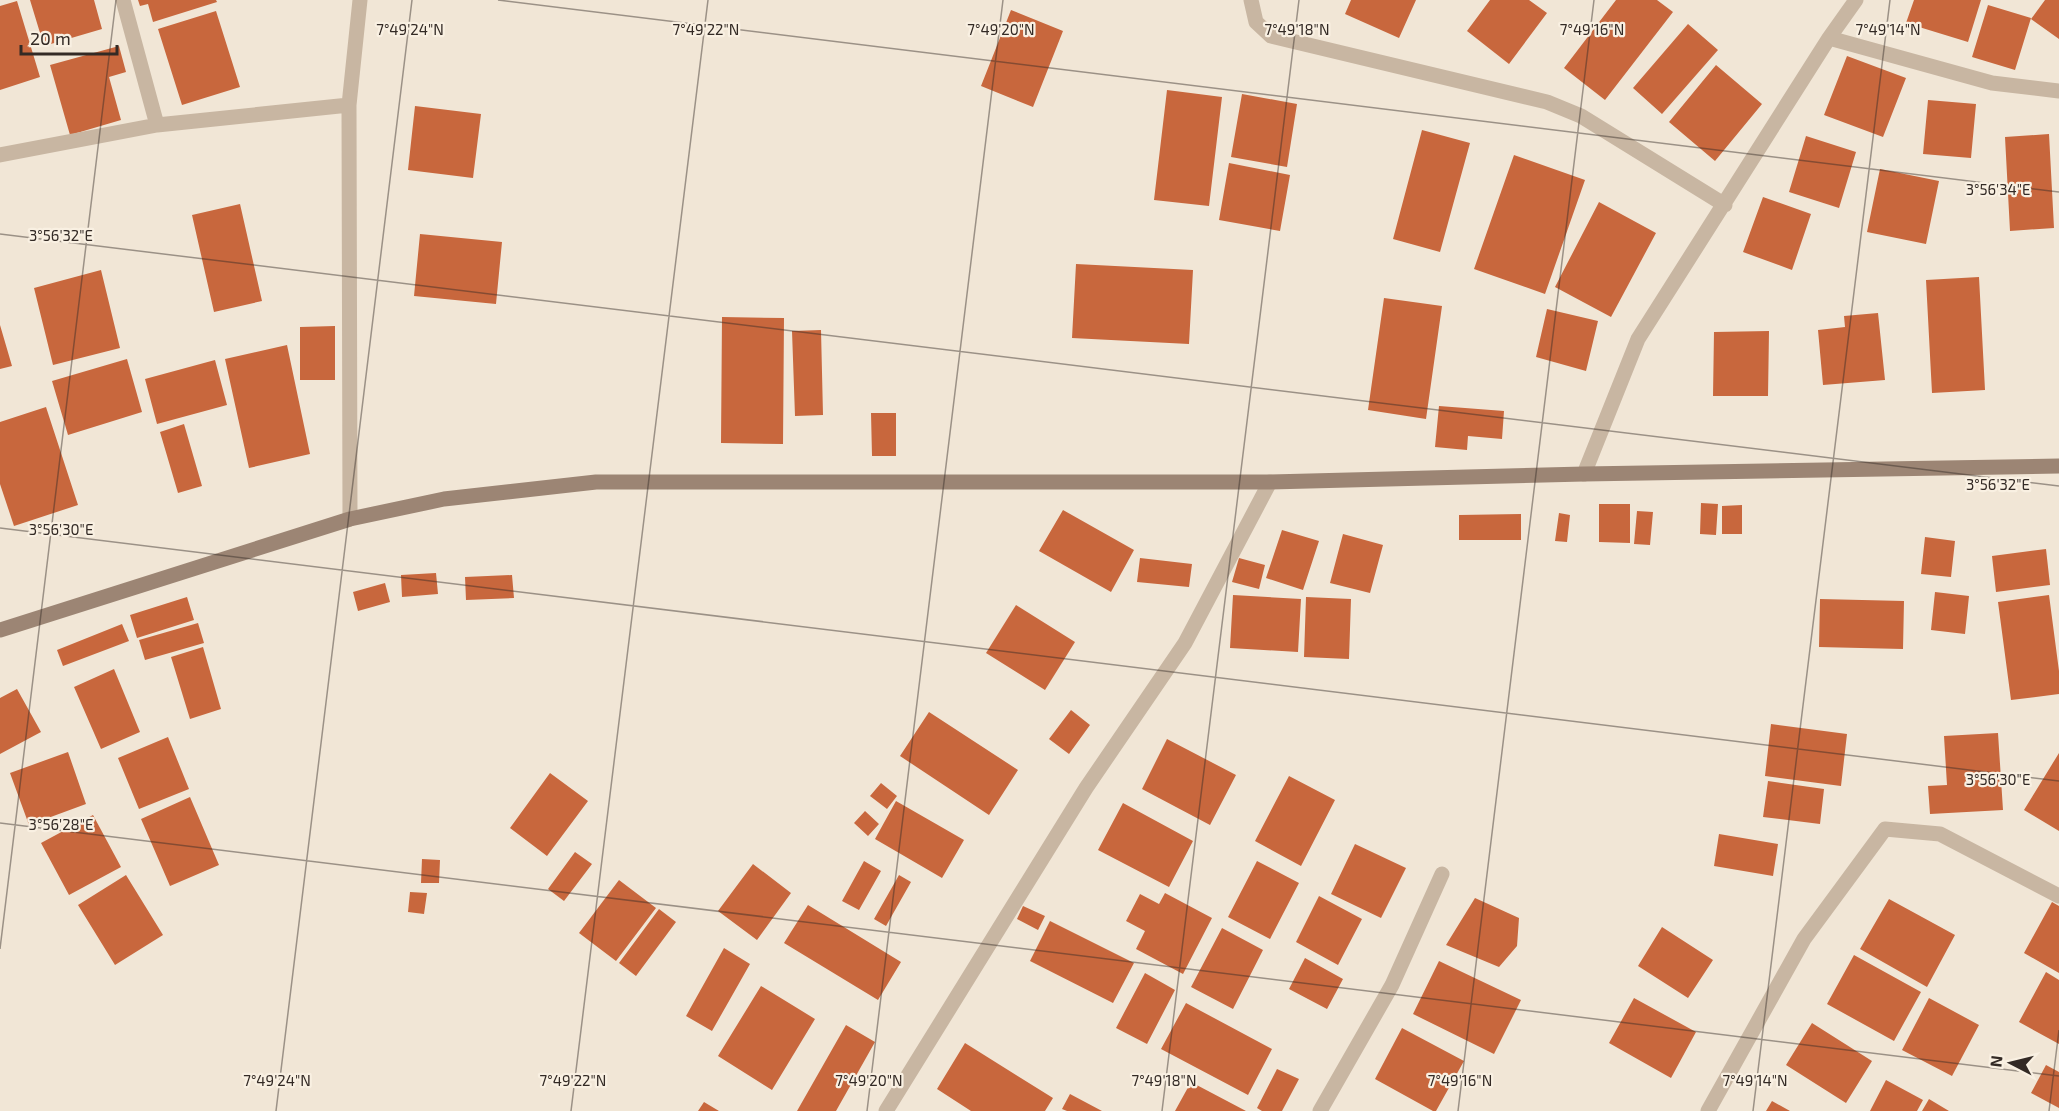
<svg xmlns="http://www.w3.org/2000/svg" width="2059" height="1111" viewBox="0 0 2059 1111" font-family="'Exo 2',sans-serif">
<rect width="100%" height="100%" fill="#f1e6d6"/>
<path fill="#c8673d" d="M30,0H94L102,29L44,46Z
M138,0H216L217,2L153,22L148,4L140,6Z
M1351,0H1416L1399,38L1345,14Z
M1490,0H1529L1547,13L1509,64L1467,31Z
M1616,0H1657L1673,12L1605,100L1564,68Z
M1914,0H1981L1968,42L1906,23Z
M2045,0H2059V39L2031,19Z
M17,1L40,77L0,90V6Z
M1988,5L2031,18L2015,70L1972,57Z
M1011,10L1063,31L1033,107L981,86Z
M216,11L240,87L182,105L158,29Z
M1688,24L1718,50L1662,114L1633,88Z
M119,46L126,72L109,77L121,120L70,135L50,65Z
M1847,56L1906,78L1883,137L1824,115Z
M1716,65L1762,104L1715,161L1669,122Z
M1167,90L1222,97L1209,206L1154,200Z
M1242,94L1297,104L1287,167L1231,157Z
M1928,100L1976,104L1971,158L1923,154Z
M415,106L481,114L473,178L408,170Z
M1422,130L1470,143L1440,252L1393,239Z
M2049,134L2054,228L2010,231L2005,137Z
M1806,136L1856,152L1839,208L1789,192Z
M1514,155L1585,180L1545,294L1474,269Z
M1229,163L1290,175L1280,231L1219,220Z
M1880,169L1939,181L1926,244L1867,232Z
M1763,197L1811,214L1792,270L1743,252Z
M1599,202L1656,233L1611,317L1555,287Z
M240,204L262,301L214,312L192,215Z
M420,234L502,242L496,304L414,296Z
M1076,264L1193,270L1189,344L1072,338Z
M101,270L120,348L53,365L34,288Z
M1979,277L1985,390L1932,393L1926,280Z
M1384,298L1442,306L1426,419L1368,410Z
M1547,309L1598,321L1586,371L1536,357Z
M1878,313L1885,380L1823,385L1818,330L1845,327L1844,316Z
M722,317L784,318L783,444L721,443Z
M0,325L12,366L0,369Z
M335,326V380H300V327Z
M821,330L823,415L795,416L792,331Z
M1769,331L1768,396H1713L1714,332Z
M287,345L310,454L249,468L225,359Z
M127,359L142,412L68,435L52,381Z
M215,360L227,405L157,424L145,379Z
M1439,406L1504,411L1502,439L1468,436L1467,450L1435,447Z
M46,407L78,505L14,526L0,484V422Z
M871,413H896V456H872Z
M184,424L202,486L178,493L160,432Z
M1701,503L1718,504L1716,535L1700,534Z
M1599,504H1630V543L1599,542Z
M1742,505V534H1722V506Z
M1063,510L1134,550L1111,592L1039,551Z
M1637,511L1653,512L1650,545L1634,544Z
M1559,513L1570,515L1567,542L1555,541Z
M1521,514V540H1459V515Z
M1282,530L1319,541L1303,590L1266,578Z
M1343,534L1383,545L1370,593L1330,583Z
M1925,537L1955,541L1951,577L1921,574Z
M2046,549L2050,585L1996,592L1992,556Z
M1140,558L1192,564L1189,587L1137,582Z
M1239,558L1265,565L1259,589L1232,582Z
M436,573L438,594L402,597L401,575Z
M512,575L514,598L466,600L465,577Z
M385,583L390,602L358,611L353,592Z
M1935,592L1969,596L1965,634L1931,630Z
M1233,595L1301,599L1298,652L1230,648Z
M2049,595L2059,671V694L2011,700L1998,602Z
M187,597L194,620L137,638L130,615Z
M1306,597L1351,599L1349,659L1304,657Z
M1820,599L1904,601L1903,649L1819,647Z
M1016,605L1075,642L1045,690L986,653Z
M198,623L204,643L145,660L139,640Z
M122,624L129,641L63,666L57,650Z
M203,647L221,709L190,719L171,657Z
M114,669L140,732L101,749L74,687Z
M17,689L41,732L0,754V698Z
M1071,710L1090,725L1069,754L1049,739Z
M929,712L1018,770L989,815L900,756Z
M1771,724L1847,734L1841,786L1765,776Z
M1998,733L2003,810L1930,814L1928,786L1947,785L1944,736Z
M168,737L189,789L139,809L118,758Z
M1167,739L1236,775L1210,825L1142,789Z
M68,752L86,804L29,825L10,773Z
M2059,753V831L2024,810Z
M550,773L588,801L547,856L510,828Z
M1289,776L1335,800L1301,866L1255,841Z
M1768,781L1824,789L1820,824L1763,817Z
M881,783L897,796L887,809L870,796Z
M190,797L219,865L170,886L141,819Z
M896,801L964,840L942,878L875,839Z
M1123,803L1193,841L1169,887L1098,850Z
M865,811L879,824L868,836L854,823Z
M93,815L121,867L69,895L41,843Z
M1719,834L1778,844L1773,876L1714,866Z
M1355,844L1406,868L1381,918L1331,894Z
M575,852L592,864L564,901L548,889Z
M422,859L440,860L439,883H421Z
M864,861L881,871L859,910L842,901Z
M1257,861L1299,883L1270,939L1228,917Z
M753,864L791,893L757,940L718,911Z
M126,875L163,935L115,965L78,905Z
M899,875L911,882L886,926L874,919Z
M619,880L656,908L616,961L579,933Z
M410,892L427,893L424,914L408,912Z
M1165,893L1212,918L1183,974L1136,949L1145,931L1126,921L1140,894L1159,904Z
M1319,896L1362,919L1338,965L1296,942Z
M1475,898L1519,918L1517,946L1499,967L1446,945Z
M1889,899L1955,935L1927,987L1860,949Z
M2052,902L2059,906V973L2024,953Z
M808,905L901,962L878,1000L784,943Z
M1023,906L1045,916L1038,930L1017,919Z
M659,909L676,922L636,976L619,963Z
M1050,921L1134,963L1113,1003L1030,961Z
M1662,927L1713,960L1688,998L1638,966Z
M1222,928L1263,950L1233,1009L1191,987Z
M724,948L750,964L712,1031L686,1016Z
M1854,955L1921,992L1894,1041L1827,1004Z
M1305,958L1343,979L1327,1009L1289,989Z
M1439,961L1521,1000L1494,1054L1413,1014Z
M2046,972L2059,980V1044L2019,1022Z
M1145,973L1175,990L1147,1044L1116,1028Z
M761,986L815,1019L772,1090L718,1056Z
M1634,998L1696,1032L1671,1078L1609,1043Z
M1929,998L1979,1025L1952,1076L1902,1050Z
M1186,1003L1272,1049L1248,1095L1161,1049Z
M1812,1023L1872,1061L1846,1103L1786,1065Z
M846,1025L875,1042L836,1111H797Z
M1402,1028L1464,1061L1436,1111H1433L1375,1079Z
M965,1043L1053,1098L1045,1111H971L937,1089Z
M2046,1065L2059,1072V1108L2031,1093Z
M1277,1069L1299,1079L1282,1111H1262L1257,1108Z
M1886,1080L1923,1100L1917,1111H1870Z
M1191,1082L1246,1111H1175Z
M1070,1094L1102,1111H1067L1062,1109Z
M1929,1099L1949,1111H1922Z
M1772,1101L1790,1111H1766Z
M704,1102L719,1111H698Z"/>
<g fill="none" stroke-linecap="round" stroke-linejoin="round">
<path stroke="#c8b6a2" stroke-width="15" d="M123,0L157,125
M1251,0L1256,22L1271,36L1547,102L1581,116L1725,205
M1829,38L1992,83L2059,91
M0,155L157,125L349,105
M1584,474L1638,339L1829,38L1856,0
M350,519L349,105L360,0
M886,1111L1086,788L1185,643L1270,482
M1320,1111L1392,985L1442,874
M1708,1111L1804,939L1885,829L1940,834L2059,896"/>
<path stroke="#9c8574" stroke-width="15" d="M0,630L350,519L444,499L596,482H1270L1584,474L2059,466"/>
</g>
<path fill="none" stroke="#332a25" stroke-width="1.5" stroke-opacity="0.45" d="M498,0L2059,192M0,234L2059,486M0,528L2059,781M0,823L2059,1076M0,949L116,0M276,1111L412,0M571,1111L708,0M867,1111L1003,0M1162,1111L1299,0M1458,1111L1594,0M1753,1111L1890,0M2049,1111L2059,1030"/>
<g font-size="15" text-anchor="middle" fill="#332a25" stroke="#f9f0e2" stroke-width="4.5" stroke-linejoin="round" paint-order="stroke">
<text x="410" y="35">7°49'24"N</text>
<text x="706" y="35">7°49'22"N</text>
<text x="1001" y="35">7°49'20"N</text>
<text x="1297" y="35">7°49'18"N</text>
<text x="1592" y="35">7°49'16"N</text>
<text x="1888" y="35">7°49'14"N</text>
<text x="1998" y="195">3°56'34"E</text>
<text x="61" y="241">3°56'32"E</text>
<text x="1998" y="490">3°56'32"E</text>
<text x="61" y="535">3°56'30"E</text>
<text x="1998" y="785">3°56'30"E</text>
<text x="61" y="830">3°56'28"E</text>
<text x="277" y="1086">7°49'24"N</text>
<text x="573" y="1086">7°49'22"N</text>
<text x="869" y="1086">7°49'20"N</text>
<text x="1164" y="1086">7°49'18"N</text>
<text x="1460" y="1086">7°49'16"N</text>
<text x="1755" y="1086">7°49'14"N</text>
</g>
<g transform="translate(2011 1063) rotate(277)" stroke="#f9f0e2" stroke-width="4.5" paint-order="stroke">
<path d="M0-4.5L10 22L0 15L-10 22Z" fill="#332a25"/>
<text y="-9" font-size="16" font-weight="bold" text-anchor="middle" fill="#332a25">N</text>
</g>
<path d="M21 45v9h96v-9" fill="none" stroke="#332a25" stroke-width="3"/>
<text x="30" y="45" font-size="18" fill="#332a25" stroke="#f9f0e2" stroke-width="4.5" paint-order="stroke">20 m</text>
</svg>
